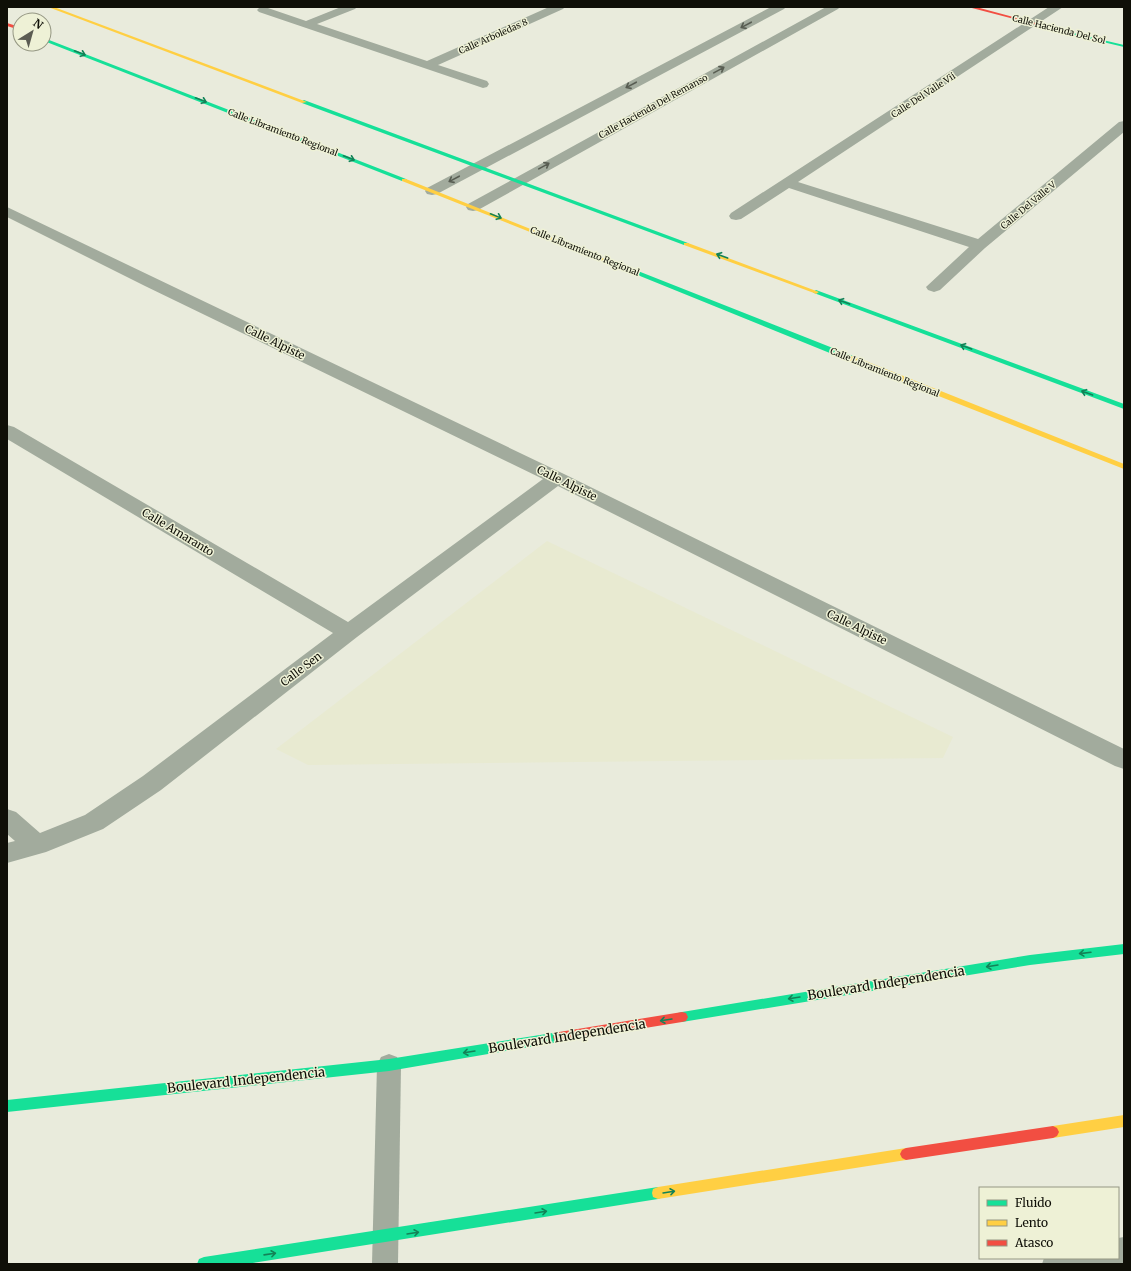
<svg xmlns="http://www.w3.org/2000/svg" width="1131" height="1271" viewBox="0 0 1131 1271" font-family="Merriweather,serif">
<rect width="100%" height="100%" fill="#e9ebdc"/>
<path fill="#e8ead1" d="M547,541L953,737L943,758L308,765L276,749Z"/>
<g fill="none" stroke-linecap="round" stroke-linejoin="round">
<path fill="#a2ab9d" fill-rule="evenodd" d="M389,1054L397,1057L401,1065L398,1264H372L377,1065L381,1057Z"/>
<path fill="#a2ab9d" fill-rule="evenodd" d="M265,7L306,21L341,7H357L355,9L317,24L427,61L549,7H565L563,9L438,65L487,81L489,84L487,87L483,88L259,12L257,10L259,8Z
M771,7H786L784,9L437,194L432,195L427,194L425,191L427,188Z
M826,7H840L838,9L478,210L473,211L468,210L466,207L468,204Z
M1049,7H1063L798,182L978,239L1119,122L1124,121V132L985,248L940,290L934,292L928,290L926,287L969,247L789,188L741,219L736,220L731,219L729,216L731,213Z
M7,207L564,474L1124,749V769L1115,766L558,486L357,637L161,790L103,829L46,852L7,863V843L15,841L7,834V809L16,812L40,833L85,815L143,776L333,633L7,439V425L14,427L348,622L543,479L145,286L7,217Z
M1124,1237V1264H1042L1044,1258H1118V1238Z"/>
<path fill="#16e098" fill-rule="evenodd" d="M1069,32L1124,45V47L1069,34Z
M44,38L406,179L407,180L402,181L44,41Z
M304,100L688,243L689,244L684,245L302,103V101Z
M605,258L853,356L854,358L850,360H847L603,261L602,260Z
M816,290L1124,404V409L814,293L813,292Z
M1124,944V954L1030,965L682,1022L678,1021L676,1017L678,1013L682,1012L1030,955Z
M559,1032L563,1033L565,1037L563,1041L559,1042L389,1071L7,1112V1100L389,1059Z
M658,1187L663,1189L664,1193L663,1197L658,1199L246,1264H197L199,1259L204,1257Z"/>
<path fill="#ffcf43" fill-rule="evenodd" d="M48,7H54L307,102L302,103Z
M402,179H406L608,260L603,261L402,181Z
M684,243H688L819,292L816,294L814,293L684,245Z
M847,356H853L1124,464V469L847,360Z
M1124,1115V1127L1053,1138L1049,1136L1047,1132L1049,1128L1053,1126Z
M906,1148L910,1150L912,1154L910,1158L906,1160L658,1199L653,1197L652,1193L653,1189L658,1187Z"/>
<path fill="#f24e42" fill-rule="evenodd" d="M968,7H976L1073,33L1071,34Z
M7,23L20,27V30L7,26Z
M682,1012L686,1013L688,1017L686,1021L682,1022L559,1042L555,1041L553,1037L555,1033L559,1032Z
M1053,1126L1057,1128L1059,1132L1057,1136L1053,1138L906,1160L902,1158L900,1154L902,1150L906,1148Z"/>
</g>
<defs><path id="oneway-shaft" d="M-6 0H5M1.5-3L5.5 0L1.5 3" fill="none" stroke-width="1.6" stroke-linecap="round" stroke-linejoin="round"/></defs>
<g stroke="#585d52">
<use href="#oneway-shaft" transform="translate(746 25) rotate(152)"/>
<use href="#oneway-shaft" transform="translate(719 70) rotate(-29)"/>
<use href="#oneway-shaft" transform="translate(631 85) rotate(152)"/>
<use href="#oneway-shaft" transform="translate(544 166) rotate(-29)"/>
<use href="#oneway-shaft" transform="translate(454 179) rotate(152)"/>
</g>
<g stroke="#138257">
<use href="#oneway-shaft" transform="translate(80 53) rotate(21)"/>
<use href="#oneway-shaft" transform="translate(201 100) rotate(21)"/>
<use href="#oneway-shaft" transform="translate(349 158) rotate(21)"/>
<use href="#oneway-shaft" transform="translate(496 216) rotate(22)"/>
<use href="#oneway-shaft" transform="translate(722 256) rotate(-160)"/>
<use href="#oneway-shaft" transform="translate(844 302) rotate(-160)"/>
<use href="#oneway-shaft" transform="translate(966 347) rotate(-160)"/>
<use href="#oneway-shaft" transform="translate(1087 393) rotate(-160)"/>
<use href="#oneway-shaft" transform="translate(1085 953) rotate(173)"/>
<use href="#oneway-shaft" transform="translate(992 966) rotate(171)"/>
<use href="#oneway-shaft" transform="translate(794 998) rotate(171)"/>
<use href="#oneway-shaft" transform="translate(666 1020) rotate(171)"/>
<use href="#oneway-shaft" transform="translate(469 1052) rotate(171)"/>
<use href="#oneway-shaft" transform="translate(669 1192) rotate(-9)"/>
<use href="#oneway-shaft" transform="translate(541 1212) rotate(-9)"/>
<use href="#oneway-shaft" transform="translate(413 1233) rotate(-9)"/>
<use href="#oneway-shaft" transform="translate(270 1254) rotate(-8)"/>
</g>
<g text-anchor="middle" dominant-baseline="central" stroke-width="3" stroke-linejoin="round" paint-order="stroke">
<g font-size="9" fill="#0f0f07" stroke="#eef1d6">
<text transform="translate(1059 29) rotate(14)">Calle Hacienda Del Sol</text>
<text transform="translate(493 36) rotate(-24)">Calle Arboledas 8</text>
<text transform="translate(923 95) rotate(-33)">Calle Del Valle Vii</text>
<text transform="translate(653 106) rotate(-29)">Calle Hacienda Del Remanso</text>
<text transform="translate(283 132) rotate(21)">Calle Libramiento Regional</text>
<text transform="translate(1028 205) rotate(-40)">Calle Del Valle V</text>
<text transform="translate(585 251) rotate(22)">Calle Libramiento Regional</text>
<text transform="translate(885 372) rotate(22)">Calle Libramiento Regional</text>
</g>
<g font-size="11" fill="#0f0f07" stroke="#eef1d6">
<text transform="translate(275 342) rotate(26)">Calle Alpiste</text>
<text transform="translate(567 483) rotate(26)">Calle Alpiste</text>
<text transform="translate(178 532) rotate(31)">Calle Amaranto</text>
<text transform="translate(857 627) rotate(26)">Calle Alpiste</text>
<text transform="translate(301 669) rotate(-37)">Calle Sen</text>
</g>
<g font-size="13" fill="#0f0f07" stroke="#eef1d6">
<text transform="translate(886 983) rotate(-9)">Boulevard Independencia</text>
<text transform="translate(567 1036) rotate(-9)">Boulevard Independencia</text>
<text transform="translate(246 1080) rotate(-6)">Boulevard Independencia</text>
</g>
</g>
<rect width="1131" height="1271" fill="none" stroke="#0f0f07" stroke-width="16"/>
<rect x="979" y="1187" width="140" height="72" fill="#eef1d6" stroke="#959783"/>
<rect x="987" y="1200" width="20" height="6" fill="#16e098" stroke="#959783"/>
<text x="1015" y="1207" font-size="12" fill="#0f0f07">Fluido</text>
<rect x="987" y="1220" width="20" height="6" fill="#ffcf43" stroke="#959783"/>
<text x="1015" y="1227" font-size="12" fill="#0f0f07">Lento</text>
<rect x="987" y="1240" width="20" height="6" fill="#f24e42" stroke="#959783"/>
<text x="1015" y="1247" font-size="12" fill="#0f0f07">Atasco</text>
<g transform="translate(32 32) rotate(37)"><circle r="19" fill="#eef1d6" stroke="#959783"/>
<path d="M0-3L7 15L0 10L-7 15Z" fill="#5b5c52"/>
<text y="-6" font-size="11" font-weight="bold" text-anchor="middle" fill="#0f0f07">N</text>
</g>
</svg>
